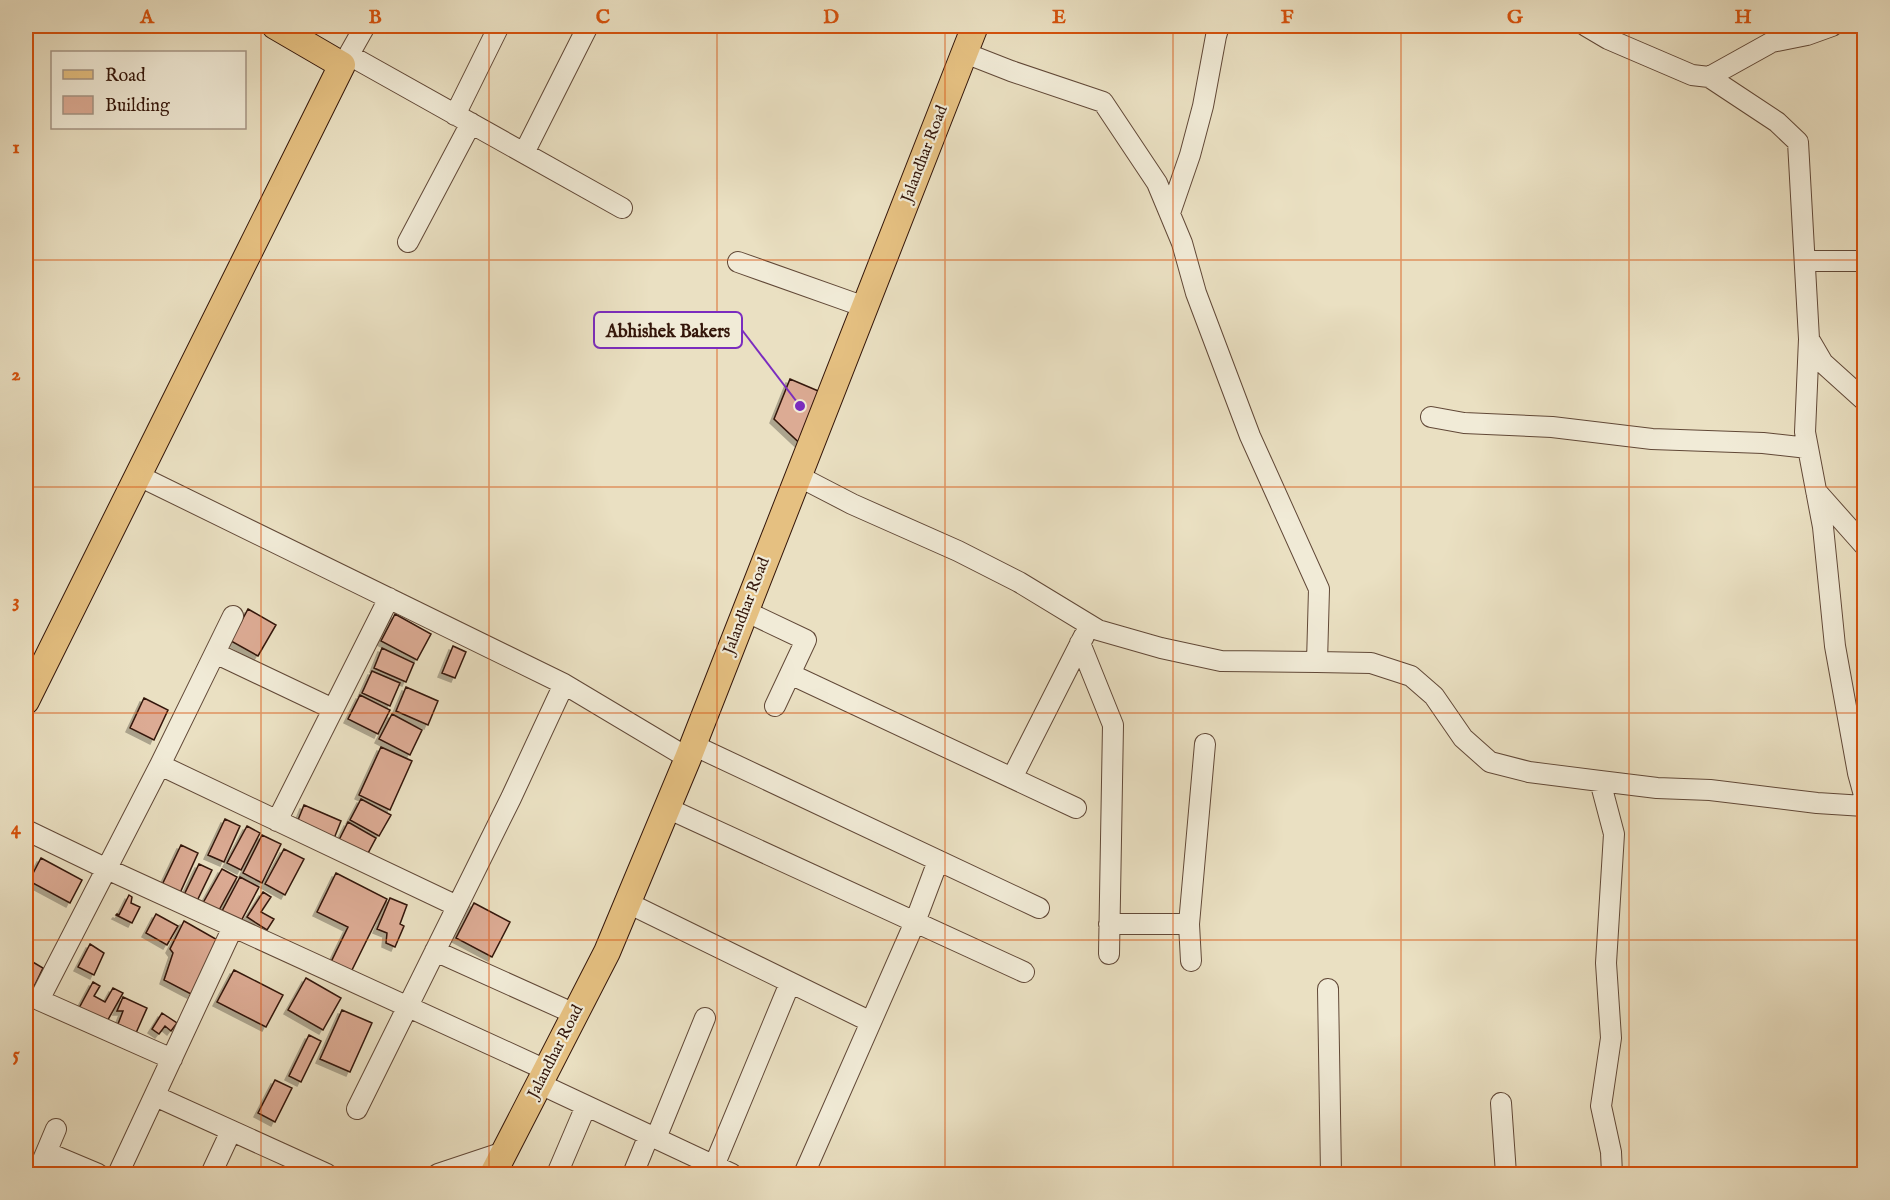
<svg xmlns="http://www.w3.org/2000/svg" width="1890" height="1200" viewBox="0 0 1890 1200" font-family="'IM FELL English',serif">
<defs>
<filter id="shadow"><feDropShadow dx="-4" dy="4" stdDeviation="0" flood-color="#0004"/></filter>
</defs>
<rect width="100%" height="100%" fill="#eae0c2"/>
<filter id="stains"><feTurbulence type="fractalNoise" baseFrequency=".00333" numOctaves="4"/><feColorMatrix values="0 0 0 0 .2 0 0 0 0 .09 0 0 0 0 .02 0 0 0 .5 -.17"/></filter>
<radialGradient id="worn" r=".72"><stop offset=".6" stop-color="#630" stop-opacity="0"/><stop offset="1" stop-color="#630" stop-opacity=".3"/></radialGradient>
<path fill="#dcab94" stroke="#331509" stroke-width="1.5" filter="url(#shadow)" d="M790,379L823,393L808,451L774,419Z
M248,609L276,625L258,656L231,641Z
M395,614L431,634L417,660L381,641Z
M453,646L466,652L455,678L442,673Z
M382,648L414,663L406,682L374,668Z
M372,671L400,683L390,706L362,693Z
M406,687L438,701L428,725L396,711Z
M360,695L390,710L378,734L348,719Z
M144,698L168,710L154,740L130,728Z
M392,714L422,730L410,755L379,739Z
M381,747L412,761L390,810L359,795Z
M361,799L391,815L379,836L350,820Z
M304,805L341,821L333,841L296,825Z
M225,819L240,826L224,862L208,855Z
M348,822L376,838L366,857L338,842Z
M247,826L260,833L241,870L227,863Z
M262,835L281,844L262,883L243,873Z
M181,845L198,853L180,893L162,885Z
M284,849L304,859L285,895L265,884Z
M41,858L82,880L70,903L29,881Z
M199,864L212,870L196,903L183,897Z
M222,869L237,877L218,912L203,903Z
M336,873L387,899L351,972L331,962L348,927L317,912Z
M240,877L259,887L240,923L221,913Z
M263,892L271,897L261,912L274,919L267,930L247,917Z
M129,895L132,897L131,903L140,907L132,923L116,915L117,914L119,915Z
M390,898L407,905L400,924L404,926L395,947L386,943L387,933L377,929Z
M474,903L510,922L492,957L456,938Z
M156,914L178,926L167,945L146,933Z
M184,921L221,942L205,966L191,994L164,980L173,953L170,949Z
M90,944L104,953L94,975L78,967Z
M26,958L43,968L30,995L26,993Z
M234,970L283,995L266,1027L217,1002Z
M306,978L341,998L323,1030L288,1010Z
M93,982L100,986L94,996L105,1002L113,988L123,993L105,1025L78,1010Z
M123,997L147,1008L136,1033L118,1024L123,1011H117Z
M342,1010L372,1023L350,1072L320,1059Z
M162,1013L177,1023L171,1031L165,1026L159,1034L152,1029Z
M309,1035L321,1041L301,1082L289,1076Z
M275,1080L292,1088L275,1122L258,1113Z"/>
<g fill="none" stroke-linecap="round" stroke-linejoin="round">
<defs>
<path id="minor" d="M1586,26L1608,39L1692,75L1709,77L1772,42L1807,35L1832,26
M349,55L622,208
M343,65L365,26
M1709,77L1777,122L1798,142L1809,339L1823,363L1864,400
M455,115L499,26
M524,153L588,26
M1170,213L1190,155L1203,106L1216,36L1219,26
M408,242L471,123
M1805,261H1864
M738,262L865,307
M1809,339L1805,432L1823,527L1835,646L1858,773L1864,795
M1431,417L1464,423L1552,427L1652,439L1763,443L1808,448
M139,476L564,684L688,758
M798,476L852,504L958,551L1019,582L1098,630L1161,648L1221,661L1317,662L1319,589L1250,436L1196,293L1182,243L1157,183L1103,102L1011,71L965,53
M1816,491L1864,545
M745,611L806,640L775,706
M1080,643L1113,725L1109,954
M215,653L333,709
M1317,662L1371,663L1411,676L1434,696L1463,738L1490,762L1529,772L1600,781L1657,788L1710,790L1817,803L1864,806
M790,674L1076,808
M693,745L1039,908
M160,765L457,906
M1012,778L1084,636
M1600,781L1614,834L1606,963L1611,1038L1601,1106L1611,1152L1612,1174
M667,808L1024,972
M277,821L389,598
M26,830L107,869L546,1070
M628,903L871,1022
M1109,924H1189
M435,951L575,1014
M1191,961L1189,924L1205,744
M1328,989L1331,1174
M172,1059L39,1000L160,765L233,616
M540,1084L732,1174
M155,1096L327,1174
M1501,1103L1506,1174
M357,1109L511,798L564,684
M656,1138L705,1018
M48,1153L98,1174
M714,1166L790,983
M37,1174L56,1129
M118,1174L233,927
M211,1174L231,1131
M438,1174L504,1152
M557,1174L586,1106
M633,1174L649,1135
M804,1174L915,922L938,861"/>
<path id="major" d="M26,701L342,65L275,26
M493,1174L607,952L688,758L975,26"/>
</defs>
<use href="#minor" stroke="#614837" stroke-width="22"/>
<use href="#major" stroke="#331509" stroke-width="28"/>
<use href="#minor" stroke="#f1ebd7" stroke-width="20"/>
<use href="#major" stroke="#e5c081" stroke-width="26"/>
</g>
<path fill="none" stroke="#d6520c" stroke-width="1.5" stroke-opacity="0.55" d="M261,26V1174M489,26V1174M717,26V1174M945,26V1174M1173,26V1174M1401,26V1174M1629,26V1174M26,260H1864M26,487H1864M26,713H1864M26,940H1864"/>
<g text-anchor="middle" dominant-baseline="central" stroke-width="4.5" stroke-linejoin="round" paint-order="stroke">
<g font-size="16" fill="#331509" stroke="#f1ebd7">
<text transform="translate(925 154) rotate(-69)">Jalandhar Road</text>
<text transform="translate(747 606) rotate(-69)">Jalandhar Road</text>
<text transform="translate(556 1052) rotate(-63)">Jalandhar Road</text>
</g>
</g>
<path fill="none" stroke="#7b2cbf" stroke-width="2" d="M800 406L742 330"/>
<circle fill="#7b2cbf" stroke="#f1ebd7" stroke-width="2" cx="800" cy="406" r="6"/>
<rect fill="#f1ebd7" stroke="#7b2cbf" stroke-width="2" x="594" y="312" width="148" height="36" rx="6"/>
<g font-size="18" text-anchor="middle" font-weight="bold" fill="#331509">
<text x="668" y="337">Abhishek Bakers</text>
</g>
<rect width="1890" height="1200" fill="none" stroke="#eae0c2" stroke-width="66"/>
<rect x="51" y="51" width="195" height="78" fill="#f1ebd7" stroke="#a59585" stroke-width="1.5"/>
<rect x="63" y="70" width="30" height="9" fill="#e5c081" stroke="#a59585" stroke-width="1.5"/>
<text x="105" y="81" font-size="18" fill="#331509">Road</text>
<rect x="63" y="96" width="30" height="18" fill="#dcab94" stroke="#a59585" stroke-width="1.5"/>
<text x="105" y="111" font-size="18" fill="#331509">Building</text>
<rect x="33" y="33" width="1824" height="1134" fill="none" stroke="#d6520c" stroke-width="2"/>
<g font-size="20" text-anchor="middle" font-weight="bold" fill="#d6520c">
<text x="147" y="23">A</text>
<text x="375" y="23">B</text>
<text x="603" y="23">C</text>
<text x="831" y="23">D</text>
<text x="1059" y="23">E</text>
<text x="1287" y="23">F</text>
<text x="1515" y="23">G</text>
<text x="1743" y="23">H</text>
<text x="16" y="153">1</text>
<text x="16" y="380">2</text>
<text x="16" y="607">3</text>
<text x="16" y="834">4</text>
<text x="16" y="1060">5</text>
</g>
<rect width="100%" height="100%" filter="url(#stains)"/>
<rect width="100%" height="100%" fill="url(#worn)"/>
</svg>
